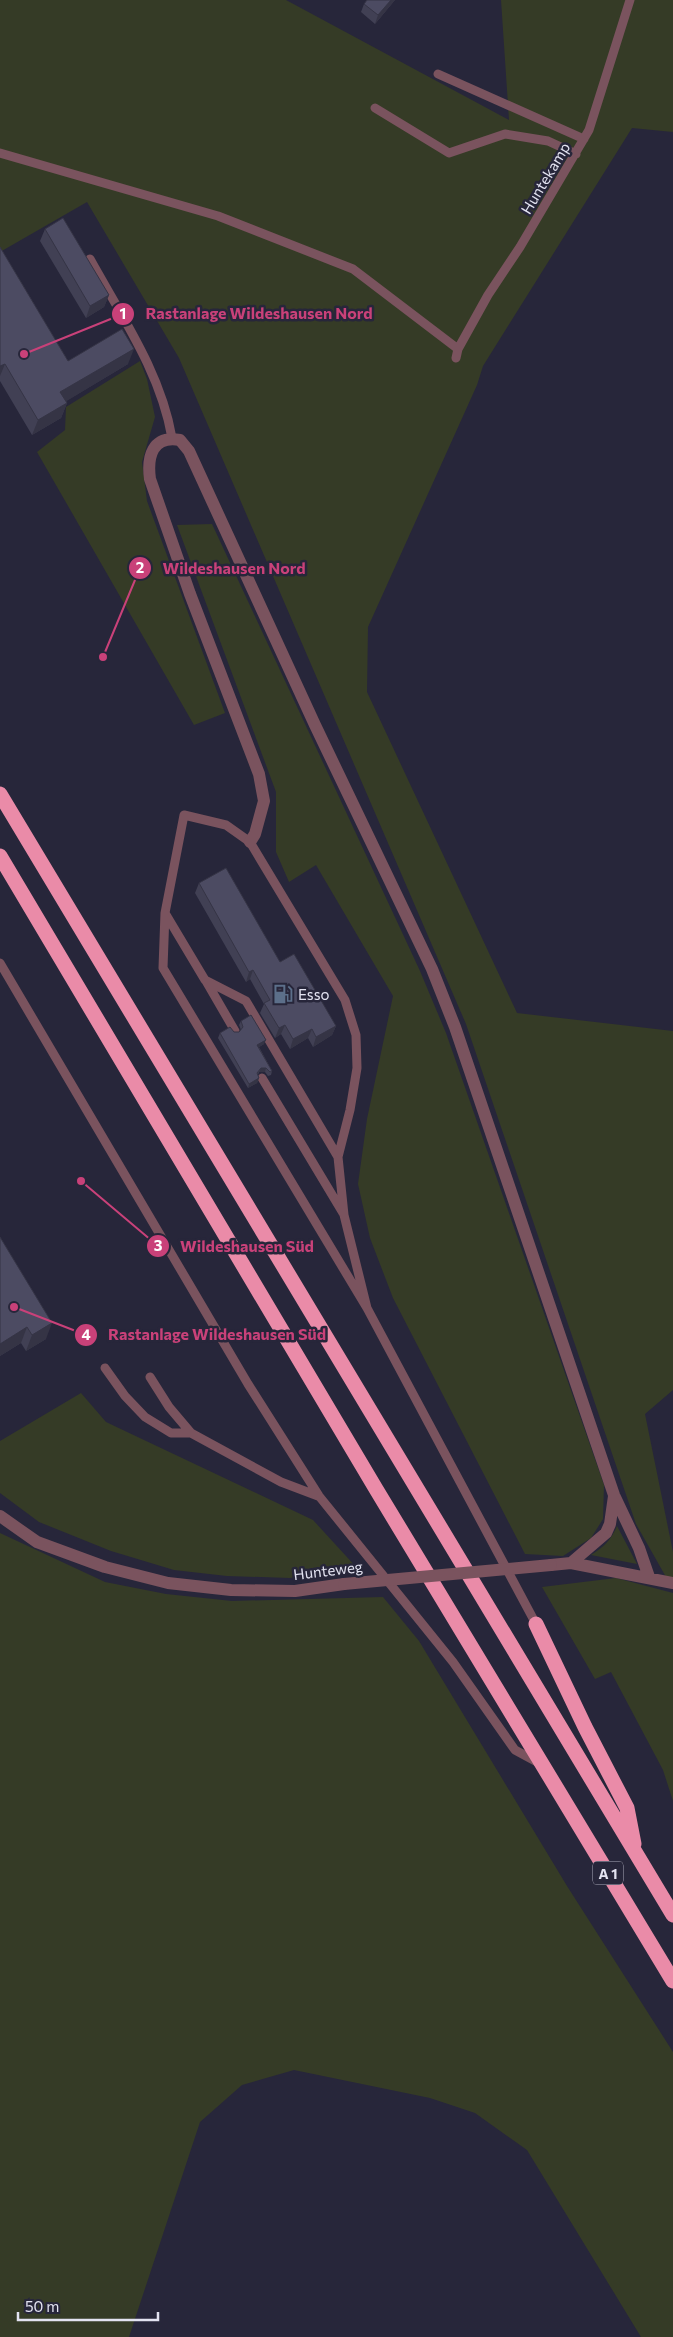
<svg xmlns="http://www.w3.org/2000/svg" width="673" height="2337" viewBox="0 0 673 2337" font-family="Commissioner,sans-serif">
<rect width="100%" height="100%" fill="#27263a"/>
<path fill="#353b26" d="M0,0H286L509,120L501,0H673V132L632,128L483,366L477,385L368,627L367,692L517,1013L673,1031V1390L645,1414L673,1552V1577H666L636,1524L466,1024L179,358L87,202L0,252Z
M140,361L147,379L155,417L142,462L147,501L225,713L194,725L37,452L65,430L66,407Z
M212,524L420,971L446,1033L604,1485L603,1519L591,1538L563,1556L525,1554L393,1298L370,1238L358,1184L367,1119L393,996L316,865L289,882L276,852V792L177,525Z
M81,1393L106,1422L313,1520L357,1568L290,1578L227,1576L174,1570L111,1551L39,1522L0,1493V1441Z
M617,1526L637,1564L591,1555C604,1547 611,1540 617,1526Z
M0,1533L105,1582L166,1594L232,1601L383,1597L419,1641L567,1886L673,2052V2337H641L527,2150L475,2113L430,2098L294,2070L242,2085L200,2122L129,2337H0Z
M616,1578L673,1593V1801L663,1770L611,1672L595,1679L542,1587Z"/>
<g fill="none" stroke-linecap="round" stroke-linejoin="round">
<path stroke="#7a535e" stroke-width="9" d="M438,74L584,139
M375,108L449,153L505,134L548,141L576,154
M0,153L218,216L353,269L458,349
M90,259C122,317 161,373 172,438
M456,358L458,349L488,295L520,247L589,130L630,0
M165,913L163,968L367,1308L536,1624
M0,963L248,1384L319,1496L453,1662L515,1750L539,1763
M206,981L235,1031
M262,1078L343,1213
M338,1157L350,1110L357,1068L356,1035L345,1000L250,842L226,825L184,815L165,913L205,980L246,1001L338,1157L344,1215L367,1308
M105,1368L125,1396L145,1417L171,1433H191
M150,1377L169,1407L191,1433L281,1482L318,1496"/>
<path stroke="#7a535e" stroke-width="12" d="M250,842L255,834L264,801L259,774L190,594L150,479C147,457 152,435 180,440L189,451L315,725L432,969L455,1027L614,1495L639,1548L649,1577
M0,1516L37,1542L105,1567L168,1583L231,1590L295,1591L344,1584
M571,1563L606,1533L610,1524L614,1496
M551,1565L571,1563L673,1583"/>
<path stroke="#ea8ba8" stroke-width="15" d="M0,794L673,1915
M0,856L376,1489L673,1981
M536,1624L585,1727L627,1808L634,1844"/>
<path stroke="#7a535e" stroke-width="12" d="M344,1584L551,1565"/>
</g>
<path fill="#414054" d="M395,0L375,24L361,12L364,4Z
M45,229L109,295L104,307L86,318L40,241Z
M0,247L68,361L128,364L66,401L67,403L61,418L32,435L0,381Z
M199,883L280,962L336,1026L332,1035L313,1047L308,1038L290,1049L281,1034L275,1038L260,1013L264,1004L250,979L246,982L195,893Z
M241,1021L264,1044L259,1047L272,1071L271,1075L268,1076L265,1072H259L258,1075L259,1078L257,1083L248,1088L218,1038L220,1033L239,1032L241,1030L239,1025Z
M0,1237L46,1339L26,1351L21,1343L0,1356Z"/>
<path fill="#353445" d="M391,0H395L375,24L378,15Z
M109,295L104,307L86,318L90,306Z
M134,349L128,364L55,408L60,392Z
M5,364L0,376V366Z
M67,403L61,418L32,435L38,420Z
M253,970L250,979L246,982L249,972Z
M285,1025L281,1034L275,1038L279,1028Z
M336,1026L332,1035L313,1047L316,1037Z
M312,1029L308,1038L290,1049L293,1039Z
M266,1040L264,1044L256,1049L257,1045Z
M261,1068H266L265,1072H259L256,1078Z
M259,1078L257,1083L248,1088L249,1084Z
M52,1323L46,1339L26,1351L32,1335Z
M27,1327L21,1343L0,1356V1344Z"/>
<path fill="#4c4b62" stroke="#353445" d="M367,0H391L378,15L364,4Z
M63,218L109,295L90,306L45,229Z
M0,247L68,361L122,329L134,349L60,392L67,403L38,420L5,364L0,366Z
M226,868L280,962L294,954L336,1026L316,1037L312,1029L293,1039L285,1025L279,1028L264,1003L270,1000L253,970L249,972L199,883Z
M251,1015L266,1040L257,1045L272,1071L270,1072L266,1068H261L257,1073L259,1078L249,1084L220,1033L230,1027L234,1032H239L243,1027L241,1021Z
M0,1237L52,1323L32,1335L27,1327L0,1344Z"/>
<defs>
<symbol id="fuel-bare" viewBox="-9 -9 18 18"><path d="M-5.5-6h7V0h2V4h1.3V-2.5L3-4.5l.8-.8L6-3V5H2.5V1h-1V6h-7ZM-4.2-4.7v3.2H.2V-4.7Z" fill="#5c6f8a" stroke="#27263a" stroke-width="2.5" paint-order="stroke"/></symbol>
</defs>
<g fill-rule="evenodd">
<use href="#fuel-bare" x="269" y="980" width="28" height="28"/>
</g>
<g text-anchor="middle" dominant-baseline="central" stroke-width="5" stroke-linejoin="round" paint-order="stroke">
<rect fill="#27263a" stroke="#abaaba" stroke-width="1" x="593" y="1861.5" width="30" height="23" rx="4"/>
<g font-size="14" font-weight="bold" fill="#e3e3f1">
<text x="608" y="1873">A 1</text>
</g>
<g font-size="15" fill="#e3e3f1" stroke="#27263a">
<text transform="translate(545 178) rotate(-59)">Huntekamp</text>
<text transform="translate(328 1570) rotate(-7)">Hunteweg</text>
</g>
<g font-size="15" fill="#e3e3f1" stroke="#27263a" text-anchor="start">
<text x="298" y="994">Esso</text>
</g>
</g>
<path fill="none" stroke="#c94179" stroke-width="2" d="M24 354L123 314M103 657L140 568M81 1181L158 1246M14 1307L86 1335"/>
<g fill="#c94179" stroke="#27263a" stroke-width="2">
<circle cx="24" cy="354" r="5"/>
<circle cx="103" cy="657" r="5"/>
<circle cx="81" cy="1181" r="5"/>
<circle cx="14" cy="1307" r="5"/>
<circle cx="123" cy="314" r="12"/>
<circle cx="140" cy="568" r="12"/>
<circle cx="158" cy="1246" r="12"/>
<circle cx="86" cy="1335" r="12"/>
</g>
<g font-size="15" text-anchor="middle" font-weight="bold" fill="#fff">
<text x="123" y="319">1</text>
<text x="140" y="573">2</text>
<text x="158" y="1251">3</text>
<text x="86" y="1340">4</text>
</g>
<g font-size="16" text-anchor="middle" font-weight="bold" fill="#c94179" stroke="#27263a" stroke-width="5" stroke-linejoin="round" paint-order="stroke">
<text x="259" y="319">Rastanlage Wildeshausen Nord</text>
<text x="234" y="574">Wildeshausen Nord</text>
<text x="247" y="1252">Wildeshausen Süd</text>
<text x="217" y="1340">Rastanlage Wildeshausen Süd</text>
</g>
<path d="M18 2312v8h140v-8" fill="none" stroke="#e3e3f1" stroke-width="2.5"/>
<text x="25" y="2312" font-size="15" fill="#e3e3f1" stroke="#27263a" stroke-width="4" paint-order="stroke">50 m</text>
</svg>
